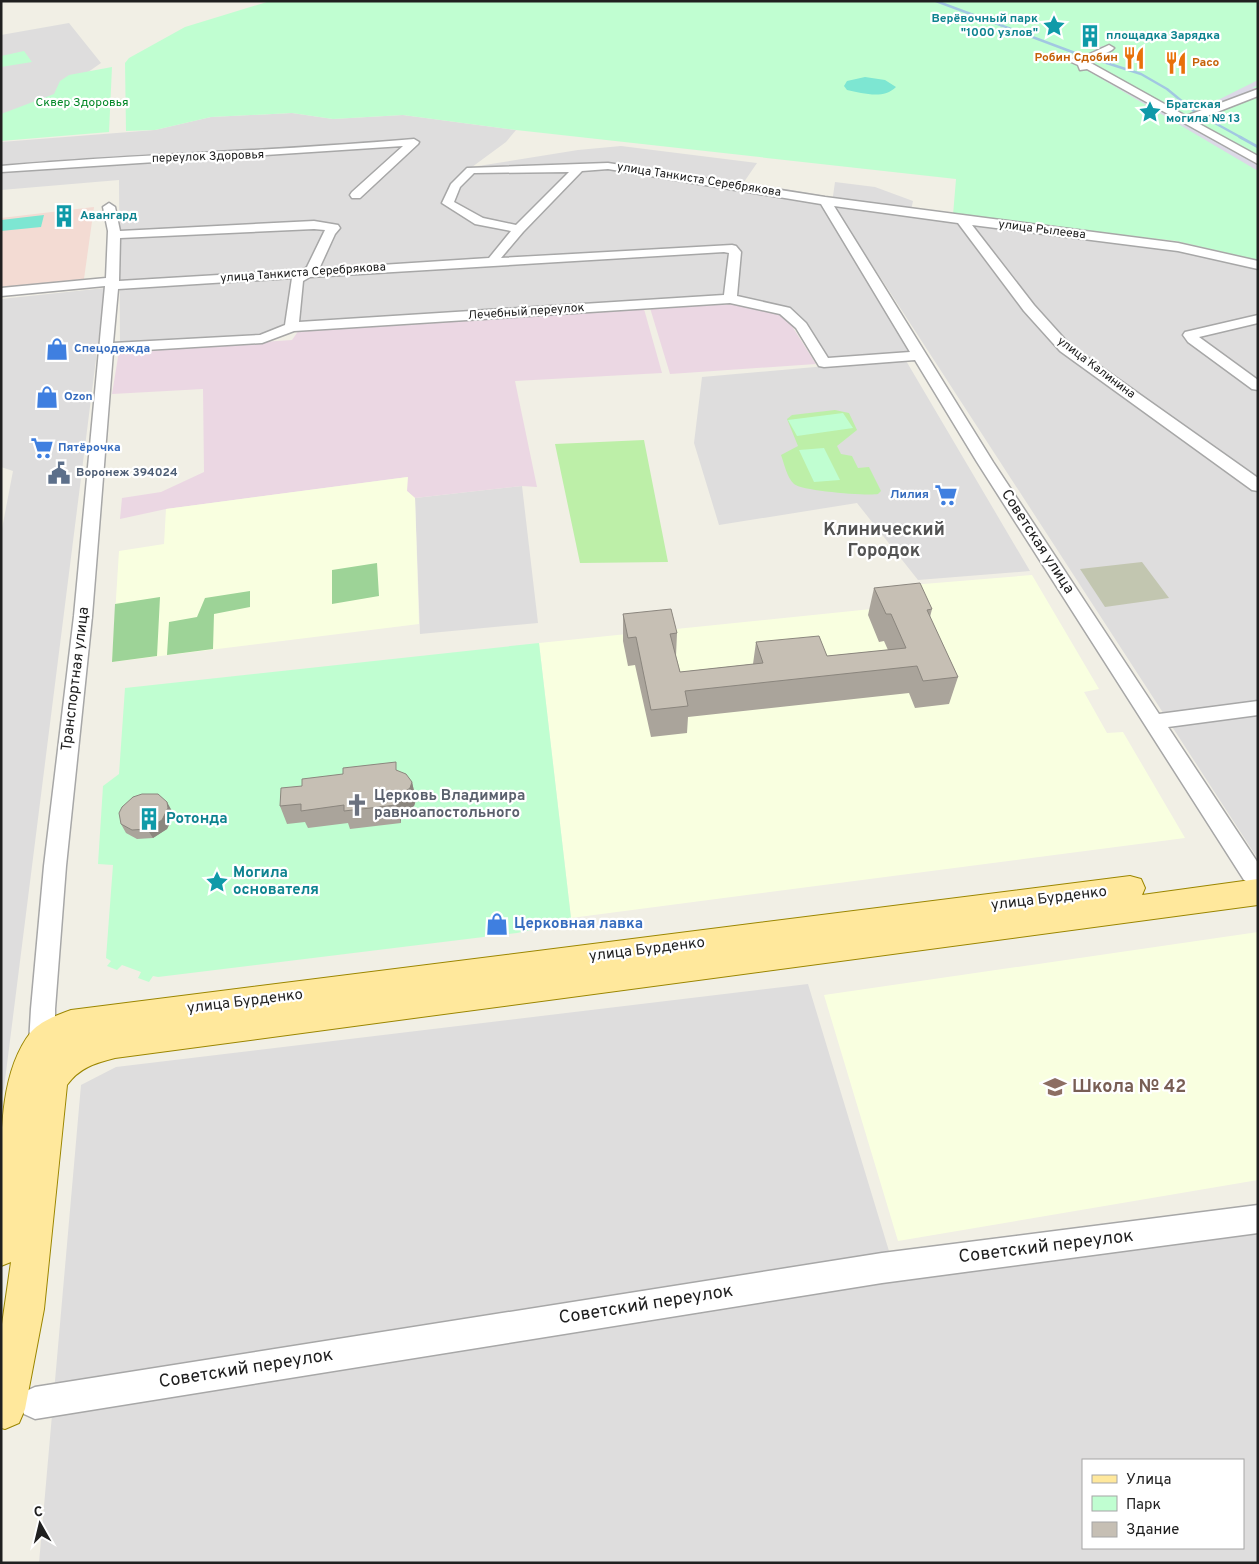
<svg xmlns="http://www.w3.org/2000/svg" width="1259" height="1564" viewBox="0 0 1259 1564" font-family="Overpass,sans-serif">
<rect width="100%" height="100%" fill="#f1efe5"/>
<path fill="#dedddd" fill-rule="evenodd" d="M69,23L101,63L51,98L1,115V35Z
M292,113L333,119L403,115L516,130L506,142L472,167L578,150L621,146L757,163L744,182L832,197L824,205L913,353L828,358L808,326L792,310L734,297L299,322L286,335L120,345L119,180L1,190V142L155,130L211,117Z
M835,182L875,187L913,201L910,215L1177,249L1258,268V859L832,203Z
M105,288L4,1088L1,1099V534L13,471L1,467V299Z
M905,359L1030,571L918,580L857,503L719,525L694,443L702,377Z
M522,486L538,623L420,634L415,498Z
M808,984L892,1261L1258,1208V1563H39L81,1085L116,1067ZM1083,1460H1243V1548H1083Z"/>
<path fill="#f3dbd3" d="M94,207L84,279L1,287V218Z"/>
<path fill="#ebd7e3" d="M735,304L785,315L816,364L670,374L650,308Z
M644,309L662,373L515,381L537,487L522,486L415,498L407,491V477L166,509L120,519L122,498L161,492L204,472L203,389L112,394L119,351L292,340L299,330Z"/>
<path fill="#f9ffe0" d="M408,477L407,491L415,498L419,624L112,662L119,551L164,544L166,509Z
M1032,575L1099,689L1084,692L1107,733L1123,732L1185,838L571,918L539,643L920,604L911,585Z
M1258,932V1180L898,1241L824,995Z"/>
<path fill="#c2c6b0" d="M1142,562L1169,598L1105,607L1080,569Z"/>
<path fill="#bdefa8" d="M835,410L849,413L857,430L837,446L841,454L852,456L858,468L869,467L881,491L878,494C866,496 802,491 794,484C787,478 784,463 781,455L798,446L787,419L792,415Z
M644,440L668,562L580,563L555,444Z"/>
<path fill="#9dd397" d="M377,563L379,596L332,604V570Z
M250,591V607L214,614L213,649L167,655L169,622L197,617L205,598Z
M160,597L157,656L112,662L115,604Z"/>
<path fill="#c0fed1" d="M270,1H1258V260L1176,241L953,215L956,179L516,130L403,115L333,119L292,113L211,117L155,130L126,131L125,63L129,58L185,27Z
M24,51L32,62L1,67V56Z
M112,67L109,132L1,141V114L54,94L60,81L69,75Z
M843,413L853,428L797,436L788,420Z
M824,448L840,480L814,482L799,450Z
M539,643L571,918L561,924L517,933L158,977L153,976L149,982L138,978L141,972L122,965L117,970L107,966L111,961L106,958L113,865L98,864L103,786L119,774L125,688Z"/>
<path fill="#7de6d2" d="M865,77L885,80L896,87C883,100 863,93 847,90L844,86L847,81Z
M44,215L41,227L1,231V220Z"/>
<path fill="#dcd9e7" d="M1102,46L1109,48L1087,60L1186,116L1258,80V85L1252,88H1258V94L1194,121L1251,153L1256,162L1254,163L1258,165V171L1073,62Z"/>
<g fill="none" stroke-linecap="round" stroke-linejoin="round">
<path stroke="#a2c7e2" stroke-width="2.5" d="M936,1L1083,56
M1091,58L1141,74L1167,89L1195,112
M1204,117L1242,138"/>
<path stroke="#a2c7e2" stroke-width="3" d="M1240,137L1258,147"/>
<defs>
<path id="minor" d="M1109,45L1114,48L1112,50L1089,62L1186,116L1258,89V96L1194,121L1258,156V164L1087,69L1080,70L1078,65L1069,61L1074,58L1079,59Z
M414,139L419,142L418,144L360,198H352L350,195L352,192L403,146L1,172V166C139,154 277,151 414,139Z
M608,163L825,197L1178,243L1258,261V269L1178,251L972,225L1034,305L1070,345L1258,478V491L1252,490L1060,351L1024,311L958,223L834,206L993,462L1159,714L1258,701V715L1168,727L1258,863V887L1244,880L977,462L915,360L824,367L819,366L796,328L780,314L730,303L294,331L262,343L113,352L92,616L66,866L55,1009V1044L57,1050L53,1058L44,1062L35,1058L29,1044L31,1009L44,866L74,616L105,286L1,296V288L106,278L108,231L103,207L109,203L115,207L120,231L314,221L338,225L340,228L335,234L319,269L489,258L511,231L475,224L442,203L451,184L467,168ZM608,169L821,204L910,352L828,358L806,323L790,308L737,296L741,252L736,246L732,245L501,258L523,232L582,171ZM569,172L516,225L483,218L454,202L460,187L474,173ZM314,229L325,230L307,267L303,270L119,281L120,238ZM724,252L729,253L724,295L299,322L303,281L310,277ZM292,278L285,325L260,335L113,343L118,289Z
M1258,315V323L1199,337L1258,380V390L1252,389L1188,342L1183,335L1185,332Z
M1258,1205V1233L882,1283L35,1419L24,1414L19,1403L24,1392L35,1387L882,1253Z"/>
<path id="major" d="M1130,876L1141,879L1145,888L1142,895L1258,879V905L115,1058C95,1063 79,1068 67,1085L44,1309L25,1409L19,1423L5,1429L1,1428V1331L11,1262L1,1266C1,1238 1,1210 1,1182C1,1135 0,1071 31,1032C41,1021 57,1015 71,1010Z"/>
</defs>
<use href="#minor" stroke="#a7a7a7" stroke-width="3"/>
<use href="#major" stroke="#9b8600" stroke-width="2"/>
<use href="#minor" fill="#fff" fill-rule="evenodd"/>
<use href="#major" fill="#ffe89c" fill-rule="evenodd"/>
</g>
<path fill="#aaa49b" d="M874,588L932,609L930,617L958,677L949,704L915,708L909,693L688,717L687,733L651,737L635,665L628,666L623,641V614L677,633L676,656L680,672L753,664L756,642L827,656L888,650L884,641L879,642L868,615Z
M398,771L412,782L416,800L414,806L401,816V823L350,829L348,823L308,828L305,822L287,824L280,806Z
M172,811L173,817L167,829L153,838L137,839L126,833L121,824Z"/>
<path fill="#8b867e" d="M412,782L416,800L414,806L401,816V823L396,805V798Z
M167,802L172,811L173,817L167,829L153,838L147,829Z"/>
<path fill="#c6bfb4" stroke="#8b867e" d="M920,583L932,609L927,610L958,677L923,681L917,666L685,691L688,706L651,710L636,637L628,638L623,614L671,609L677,633L670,634L680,672L763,663L756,642L819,636L827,656L906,648L891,614H886L874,588Z
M396,762V770L406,774L412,782L410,788L396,798V805L344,811V805L301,811V804L280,806L281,788L302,786V779L343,774V768Z
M142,794H158L167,802L168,808L162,820L147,829L132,830L121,824L119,813L122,807L133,797Z"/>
<defs>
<symbol id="sight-bare" viewBox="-9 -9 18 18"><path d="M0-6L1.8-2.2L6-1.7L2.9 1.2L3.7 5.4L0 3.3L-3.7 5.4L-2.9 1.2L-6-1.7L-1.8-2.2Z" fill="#0f9aa8" stroke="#fff" stroke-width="2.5" paint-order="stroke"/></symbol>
<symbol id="building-bare" viewBox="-9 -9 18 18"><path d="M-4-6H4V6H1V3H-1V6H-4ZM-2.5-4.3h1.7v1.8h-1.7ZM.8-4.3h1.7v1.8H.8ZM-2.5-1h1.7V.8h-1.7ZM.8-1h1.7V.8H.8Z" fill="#0f9aa8" stroke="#fff" stroke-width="2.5" paint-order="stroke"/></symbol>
<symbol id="restaurant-bare" viewBox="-9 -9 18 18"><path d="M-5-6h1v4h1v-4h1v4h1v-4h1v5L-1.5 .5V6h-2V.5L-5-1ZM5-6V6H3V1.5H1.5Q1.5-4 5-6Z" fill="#e8710a" stroke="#fff" stroke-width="2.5" paint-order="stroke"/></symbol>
<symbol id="shop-bare" viewBox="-9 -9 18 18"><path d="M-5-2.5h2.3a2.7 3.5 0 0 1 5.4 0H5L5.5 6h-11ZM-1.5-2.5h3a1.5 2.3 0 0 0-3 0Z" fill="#3f7fe0" stroke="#fff" stroke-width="2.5" paint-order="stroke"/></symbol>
<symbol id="supermarket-bare" viewBox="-9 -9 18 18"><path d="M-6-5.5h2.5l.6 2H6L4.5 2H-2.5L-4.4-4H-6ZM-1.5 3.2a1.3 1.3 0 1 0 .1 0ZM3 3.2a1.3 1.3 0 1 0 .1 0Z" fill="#3f7fe0" stroke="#fff" stroke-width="2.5" paint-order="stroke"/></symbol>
<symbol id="civic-bare" viewBox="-9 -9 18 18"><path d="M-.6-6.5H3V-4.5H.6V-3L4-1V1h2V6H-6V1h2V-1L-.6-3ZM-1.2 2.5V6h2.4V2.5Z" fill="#5c6f8a" stroke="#fff" stroke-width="2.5" paint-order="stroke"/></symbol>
<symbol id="church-bare" viewBox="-9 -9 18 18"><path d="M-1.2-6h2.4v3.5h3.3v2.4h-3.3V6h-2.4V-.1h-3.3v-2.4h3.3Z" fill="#6b7280" stroke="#fff" stroke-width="2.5" paint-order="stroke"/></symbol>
<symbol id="school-bare" viewBox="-9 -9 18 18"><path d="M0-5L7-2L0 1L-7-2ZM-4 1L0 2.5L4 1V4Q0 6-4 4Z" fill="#8d6e63" stroke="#fff" stroke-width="2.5" paint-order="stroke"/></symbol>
</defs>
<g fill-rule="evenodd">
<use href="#sight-bare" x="1038" y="10" width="32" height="32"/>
<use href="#building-bare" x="1074" y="20" width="32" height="32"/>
<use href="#restaurant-bare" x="1118" y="42" width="32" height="32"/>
<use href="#restaurant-bare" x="1160" y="47" width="32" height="32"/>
<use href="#sight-bare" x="1134" y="96" width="32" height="32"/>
<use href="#building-bare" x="48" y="200" width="32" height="32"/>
<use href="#shop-bare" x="41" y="333" width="32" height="32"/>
<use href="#shop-bare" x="31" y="381" width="32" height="32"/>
<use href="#supermarket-bare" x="26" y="432" width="32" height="32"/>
<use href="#civic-bare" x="43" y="457" width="32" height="32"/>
<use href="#supermarket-bare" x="930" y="479" width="32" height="32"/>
<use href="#church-bare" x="341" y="789" width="32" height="32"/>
<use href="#building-bare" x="133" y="803" width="32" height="32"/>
<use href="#sight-bare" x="201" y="866" width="32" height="32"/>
<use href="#shop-bare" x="481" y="908" width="32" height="32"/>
<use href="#school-bare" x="1039" y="1071" width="32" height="32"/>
</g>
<g text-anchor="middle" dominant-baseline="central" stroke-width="4.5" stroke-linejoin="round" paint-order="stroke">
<g font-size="12" font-weight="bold" fill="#0d838f" stroke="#fff" text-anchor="start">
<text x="1038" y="19" text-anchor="end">Верёвочный парк<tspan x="1038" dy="14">"1000 узлов"</tspan></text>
<text x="1106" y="36">площадка Зарядка</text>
<text x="1166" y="105">Братская<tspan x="1166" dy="14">могила № 13</tspan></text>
<text x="80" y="216">Авангард</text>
</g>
<g font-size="12" font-weight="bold" fill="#c56008" stroke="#fff" text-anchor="end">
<text x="1118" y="58">Робин Сдобин</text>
<text x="1192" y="63" text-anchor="start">Paco</text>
</g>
<g font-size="12" fill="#038828" stroke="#fff">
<text x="82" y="103">Сквер Здоровья</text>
</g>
<g font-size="12" fill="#202020" stroke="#fff">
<text transform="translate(208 157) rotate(-2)">переулок Здоровья</text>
<text transform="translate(699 180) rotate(9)">улица Танкиста Серебрякова</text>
<text transform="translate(1042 230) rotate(7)">улица Рылеева</text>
<text transform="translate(303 273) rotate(-4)">улица Танкиста Серебрякова</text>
<text transform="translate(526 312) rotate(-4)">Лечебный переулок</text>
<text transform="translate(1096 368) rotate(37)">улица Калинина</text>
</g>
<g font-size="12" font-weight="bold" fill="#366cbe" stroke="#fff" text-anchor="start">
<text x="74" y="349">Спецодежда</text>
<text x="64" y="397">Ozon</text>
<text x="58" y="448">Пятёрочка</text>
<text x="929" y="495" text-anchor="end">Лилия</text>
</g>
<g font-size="12" font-weight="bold" fill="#4e5e75" stroke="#fff" text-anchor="start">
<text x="76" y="473">Воронеж 394024</text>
</g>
<g font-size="15" fill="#202020" stroke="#fff">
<text transform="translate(1037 542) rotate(57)">Советская улица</text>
<text transform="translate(76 679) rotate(-83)">Транспортная улица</text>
<text transform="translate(1049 899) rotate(-7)">улица Бурденко</text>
<text transform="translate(647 950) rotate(-7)">улица Бурденко</text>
<text transform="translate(245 1002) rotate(-7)">улица Бурденко</text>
</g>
<g font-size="15" font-weight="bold" fill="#5b616d" stroke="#fff" text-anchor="start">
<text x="374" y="796">Церковь Владимира<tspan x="374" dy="17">равноапостольного</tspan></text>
</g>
<g font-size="15" font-weight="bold" fill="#0d838f" stroke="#fff" text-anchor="start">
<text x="166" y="819">Ротонда</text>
<text x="233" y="873">Могила<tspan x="233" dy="17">основателя</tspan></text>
</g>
<g font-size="15" font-weight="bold" fill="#366cbe" stroke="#fff" text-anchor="start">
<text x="514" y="924">Церковная лавка</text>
</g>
<g font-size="18" font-weight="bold" fill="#535353" stroke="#fff">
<text x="884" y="530">Клинический<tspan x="884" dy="21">Городок</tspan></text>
</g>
<g font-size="18" font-weight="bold" fill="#785e54" stroke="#fff" text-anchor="start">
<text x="1072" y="1087">Школа № 42</text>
</g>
<g font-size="18" fill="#202020" stroke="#fff">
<text transform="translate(1046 1247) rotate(-7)">Советский переулок</text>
<text transform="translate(646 1305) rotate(-9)">Советский переулок</text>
<text transform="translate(246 1369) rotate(-9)">Советский переулок</text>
</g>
</g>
<rect width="1259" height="1564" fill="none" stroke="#202020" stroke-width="5"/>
<rect x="1082" y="1459" width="162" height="90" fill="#ffffff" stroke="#a6a6a6"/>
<rect x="1092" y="1475" width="25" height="8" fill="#ffe89c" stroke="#a6a6a6"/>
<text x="1126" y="1484" font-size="15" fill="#202020">Улица</text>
<rect x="1092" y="1496" width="25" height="15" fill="#c0fed1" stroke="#a6a6a6"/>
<text x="1126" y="1509" font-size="15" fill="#202020">Парк</text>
<rect x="1092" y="1522" width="25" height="15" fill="#c6bfb4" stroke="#a6a6a6"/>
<text x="1126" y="1534" font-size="15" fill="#202020">Здание</text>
<g transform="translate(40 1524) rotate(352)" stroke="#ffffff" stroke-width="4" paint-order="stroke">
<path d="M0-4L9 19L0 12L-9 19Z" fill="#202020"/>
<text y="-8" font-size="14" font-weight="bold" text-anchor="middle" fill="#202020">С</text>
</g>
</svg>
